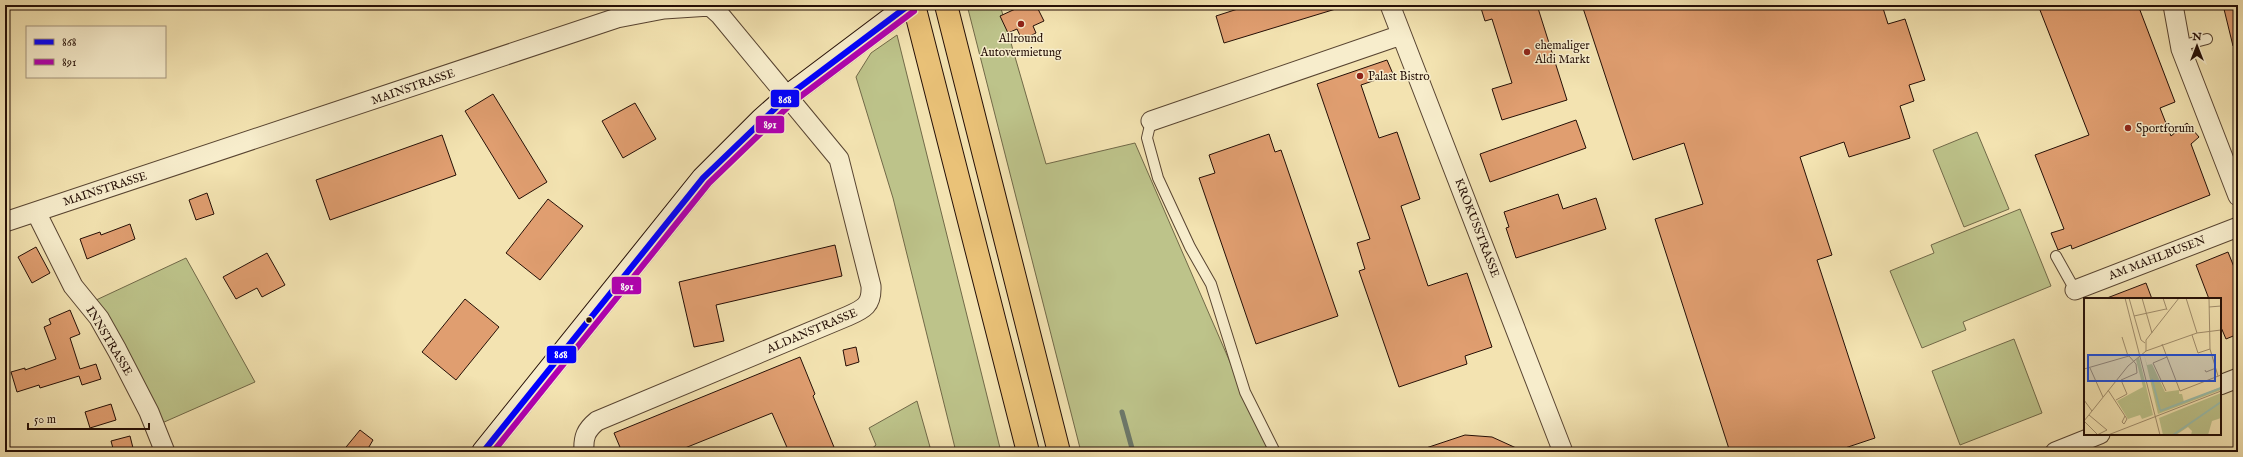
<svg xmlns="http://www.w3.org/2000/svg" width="2243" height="457" viewBox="0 0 2243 457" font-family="'IM FELL English',serif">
<rect width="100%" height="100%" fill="#f3e3b1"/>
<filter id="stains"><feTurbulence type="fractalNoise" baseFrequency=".005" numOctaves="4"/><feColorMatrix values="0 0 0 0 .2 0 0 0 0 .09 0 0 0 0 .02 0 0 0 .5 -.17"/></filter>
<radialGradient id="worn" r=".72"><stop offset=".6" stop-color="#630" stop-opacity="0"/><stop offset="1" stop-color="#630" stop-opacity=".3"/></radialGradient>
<path fill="#bdc38a" stroke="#716948" d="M967,5H1000L1046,164L1135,143L1269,452H1081Z
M897,35L1001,452H956L893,198L856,77L871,53Z
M1977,132L2009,209L1964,227L1933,150Z
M2020,209L2051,286L1963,322L1966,330L1922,348L1890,271L1934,253L1931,245Z
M186,258L255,382L162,423L94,301Z
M2014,339L2042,413L1960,445L1932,371Z
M917,401L930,447L922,452H871L870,450L876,445L869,428Z"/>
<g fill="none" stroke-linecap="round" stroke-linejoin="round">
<path stroke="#6c786a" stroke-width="5" d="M1122,412L1133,452"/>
</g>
<path fill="#e09e70" stroke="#250f06" d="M1024,5H1036L1044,21L1033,26L1036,33L1022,40L1017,29L1008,33L1000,16Z
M1250,5H1338L1339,8L1224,43L1216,16Z
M1480,5H1537L1567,100L1502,120L1492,89L1512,83L1492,19L1485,21Z
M1582,5H1882L1888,24L1905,19L1925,80L1909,85L1914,101L1900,106L1910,138L1849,157L1844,142L1800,157L1832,255L1817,260L1875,438L1833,452H1730L1655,219L1703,204L1684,143L1633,160Z
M2038,5H2138L2175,102L2160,108L2171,136L2187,123L2199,137L2191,144L2210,195L2072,249L2071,245L2058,250L2051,233L2064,229L2035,155L2089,135Z
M2223,5H2238V46H2233Z
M1387,60L1393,74L1361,85L1379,138L1397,132L1420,199L1401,206L1428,286L1467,273L1492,347L1465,356L1467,364L1399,387L1359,271L1365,269L1357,243L1370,239L1317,84Z
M493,94L547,182L519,199L465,111Z
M635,103L656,139L623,158L602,121Z
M1576,120L1586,148L1490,182L1480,154Z
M1269,134L1275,152L1281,150L1338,316L1256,344L1199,178L1215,173L1209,155Z
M442,135L456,175L330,220L316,180Z
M207,193L214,214L196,220L189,200Z
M1558,194L1563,209L1596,198L1606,229L1516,258L1506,228L1509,227L1504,212Z
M548,199L583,226L540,280L506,253Z
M130,224L135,239L87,259L80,239L100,232L101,235Z
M835,245L842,276L716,305L724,341L694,347L679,282Z
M36,247L50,273L32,283L18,257Z
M2228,252L2238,277V334L2226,339L2220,325V299H2209L2196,265Z
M267,253L285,285L262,297L257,288L236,299L223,277Z
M2146,283L2152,299H2107V298Z
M465,299L499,327L456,380L422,352Z
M70,310L80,334L70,338L80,369L96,364L101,379L82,385L79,376L40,388L39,385L17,392L11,372L25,368V370L56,359L44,327L51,324L49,319Z
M856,347L859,362L846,366L843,350Z
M800,357L815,394L813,396L836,452H789L772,413L675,452H622L614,433Z
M111,404L116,420L90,428L85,412Z
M360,430L373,440L366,452H342Z
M1465,435L1492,437L1525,452H1420V450Z
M130,436L134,452H114L111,441Z"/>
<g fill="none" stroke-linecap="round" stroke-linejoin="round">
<defs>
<path id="service" d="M2180,46L2207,39
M1151,121L1147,138L1158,178L1190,247L1211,284L1245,392L1275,452
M2226,165L2238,160
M2056,256L2075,290"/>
<path id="minor" d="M1390,5L1563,452
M2173,5L2181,49L2238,196
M1151,121L1401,35
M36,212L73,286L99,318L117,350L149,412L165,452
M5,222L617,18L664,9L710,6L720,15L839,159L871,286C872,305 864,309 848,316L597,421C586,430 583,437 584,452
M2075,290L2238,227
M2220,385L2238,378
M2055,452L2100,434"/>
<path id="secondary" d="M483,452L703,178L761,120L788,96L909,5"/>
<path id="motorway" d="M914,5L1028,452
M946,5L1059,452"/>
</defs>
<use href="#service" stroke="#584431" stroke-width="12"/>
<use href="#minor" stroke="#584431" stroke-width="21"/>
<use href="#secondary" stroke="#250f06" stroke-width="24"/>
<use href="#motorway" stroke="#250f06" stroke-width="24"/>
<use href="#service" stroke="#f7edcc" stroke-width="10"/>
<use href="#minor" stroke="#f7edcc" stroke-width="19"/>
<use href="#secondary" stroke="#f7edcc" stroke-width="22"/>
<use href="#motorway" stroke="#eac278" stroke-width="22"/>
<defs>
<path id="bus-1" d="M483,452L703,178L788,96L909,5"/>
<path id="bus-2" d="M493,452L709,183L793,102L914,11"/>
</defs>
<use href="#bus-1" stroke="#f7edcc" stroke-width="9"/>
<use href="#bus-2" stroke="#f7edcc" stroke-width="9"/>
<use href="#bus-1" stroke="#00f" stroke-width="6"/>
<use href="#bus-2" stroke="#b000b0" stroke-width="6"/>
</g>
<g fill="#8f2418" stroke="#f7edcc" stroke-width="1.5">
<circle cx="1021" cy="24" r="4"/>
<circle cx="1527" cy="52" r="4"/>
<circle cx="1360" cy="76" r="4"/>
<circle cx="2128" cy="128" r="4"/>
</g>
<circle fill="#250f06" stroke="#f7edcc" stroke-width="1.5" cx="589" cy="320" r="3.5"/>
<g text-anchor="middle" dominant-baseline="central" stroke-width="3" stroke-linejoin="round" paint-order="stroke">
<g font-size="12" fill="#250f06" stroke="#f7edcc" text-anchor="start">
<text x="1021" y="38" text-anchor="middle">Allround<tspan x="1021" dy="14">Autovermietung</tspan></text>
<text x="1535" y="45">ehemaliger<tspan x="1535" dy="14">Aldi Markt</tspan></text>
<text x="1368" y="76">Palast Bistro</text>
<text x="2136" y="128">Sportforum</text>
</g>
<g font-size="12" fill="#250f06" stroke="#f7edcc">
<text transform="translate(413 87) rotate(-19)">MAINSTRASSE</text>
<text transform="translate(105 189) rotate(-18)">MAINSTRASSE</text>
<text transform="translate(1477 228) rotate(69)">KROKUSSTRASSE</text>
<text transform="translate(2157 258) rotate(-21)">AM MAHLBUSEN</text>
<text transform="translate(812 331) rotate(-23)">ALDANSTRASSE</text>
<text transform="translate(109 341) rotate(59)">INNSTRASSE</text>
</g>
</g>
<g transform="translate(2084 298)">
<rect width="137" height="137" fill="#f3e3b1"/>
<path d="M60,56L63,67L68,66L81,94L95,92V96H98L100,104L137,89V92L74,116ZM55,59L69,117L58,121L56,117L44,121L33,103L59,89L52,62ZM137,95V120L128,123L124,137H107L108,133L104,129L92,137H79L75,120Z" fill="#bdc38a"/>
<path fill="none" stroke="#9bbeac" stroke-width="2" d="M68,81L76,112M76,113L137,90M89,137L137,104"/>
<path fill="none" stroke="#a18e6d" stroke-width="1" d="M41,0L76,137M45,0L57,42L61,45M58,0L68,35M79,0L83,12M102,0L113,35M125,0L126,51L134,78M125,9L137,8M50,18L82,11M108,37L114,55L126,51M38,39L44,58M78,46L96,93M62,53V42L95,0M6,70L19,99M0,71L45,58L52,66L53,75L37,82L43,96L32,102M121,72L122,74L132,70M24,92L43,121L40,126L38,124L41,118M82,93L69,65L83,59M96,93L137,77M0,102L8,113M5,117L23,132L13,137M0,123L44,68L62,53L113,35L137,32M1,124L14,137M24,137L137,93"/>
<path fill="#1d4ed8" fill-opacity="0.15" stroke="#1d4ed8" stroke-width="2" d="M4,57H131V83H4Z"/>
<rect width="137" height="137" fill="none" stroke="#250f06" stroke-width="2"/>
</g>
<g stroke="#f7edcc" stroke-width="1.5">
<rect x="770" y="89" width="30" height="19" rx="4" fill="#00f"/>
<rect x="755" y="115" width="30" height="19" rx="4" fill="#b000b0"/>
<rect x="611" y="276" width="31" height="19" rx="4" fill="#b000b0"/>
<rect x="546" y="345" width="31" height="19" rx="4" fill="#00f"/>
</g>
<g font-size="11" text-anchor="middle" font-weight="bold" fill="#fff">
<text x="785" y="103">868</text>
<text x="770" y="128">891</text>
<text x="627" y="290">891</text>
<text x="561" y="358">868</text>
</g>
<rect width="2243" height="457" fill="none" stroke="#f3e3b1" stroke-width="20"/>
<rect x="6" y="6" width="2231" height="445" fill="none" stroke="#250f06" stroke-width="2"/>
<rect x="10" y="10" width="2223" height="437" fill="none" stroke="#250f06"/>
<rect x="26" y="26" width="140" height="52" fill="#f7edcc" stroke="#a3947d"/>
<rect x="34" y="39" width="20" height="6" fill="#0000ff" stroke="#a3947d"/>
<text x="62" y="46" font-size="12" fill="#250f06">868</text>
<rect x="34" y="59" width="20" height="6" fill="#b000b0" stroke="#a3947d"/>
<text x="62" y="66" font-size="12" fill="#250f06">891</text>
<g transform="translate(2197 46)" stroke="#f7edcc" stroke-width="3" paint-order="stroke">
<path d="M0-3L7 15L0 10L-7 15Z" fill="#250f06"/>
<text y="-6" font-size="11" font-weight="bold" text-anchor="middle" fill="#250f06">N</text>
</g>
<path d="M28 423v6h121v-6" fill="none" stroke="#250f06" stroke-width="2"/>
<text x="34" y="423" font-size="12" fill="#250f06" stroke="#f7edcc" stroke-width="3" paint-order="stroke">50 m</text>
<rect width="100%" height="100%" filter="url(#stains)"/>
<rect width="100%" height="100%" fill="url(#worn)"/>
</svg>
